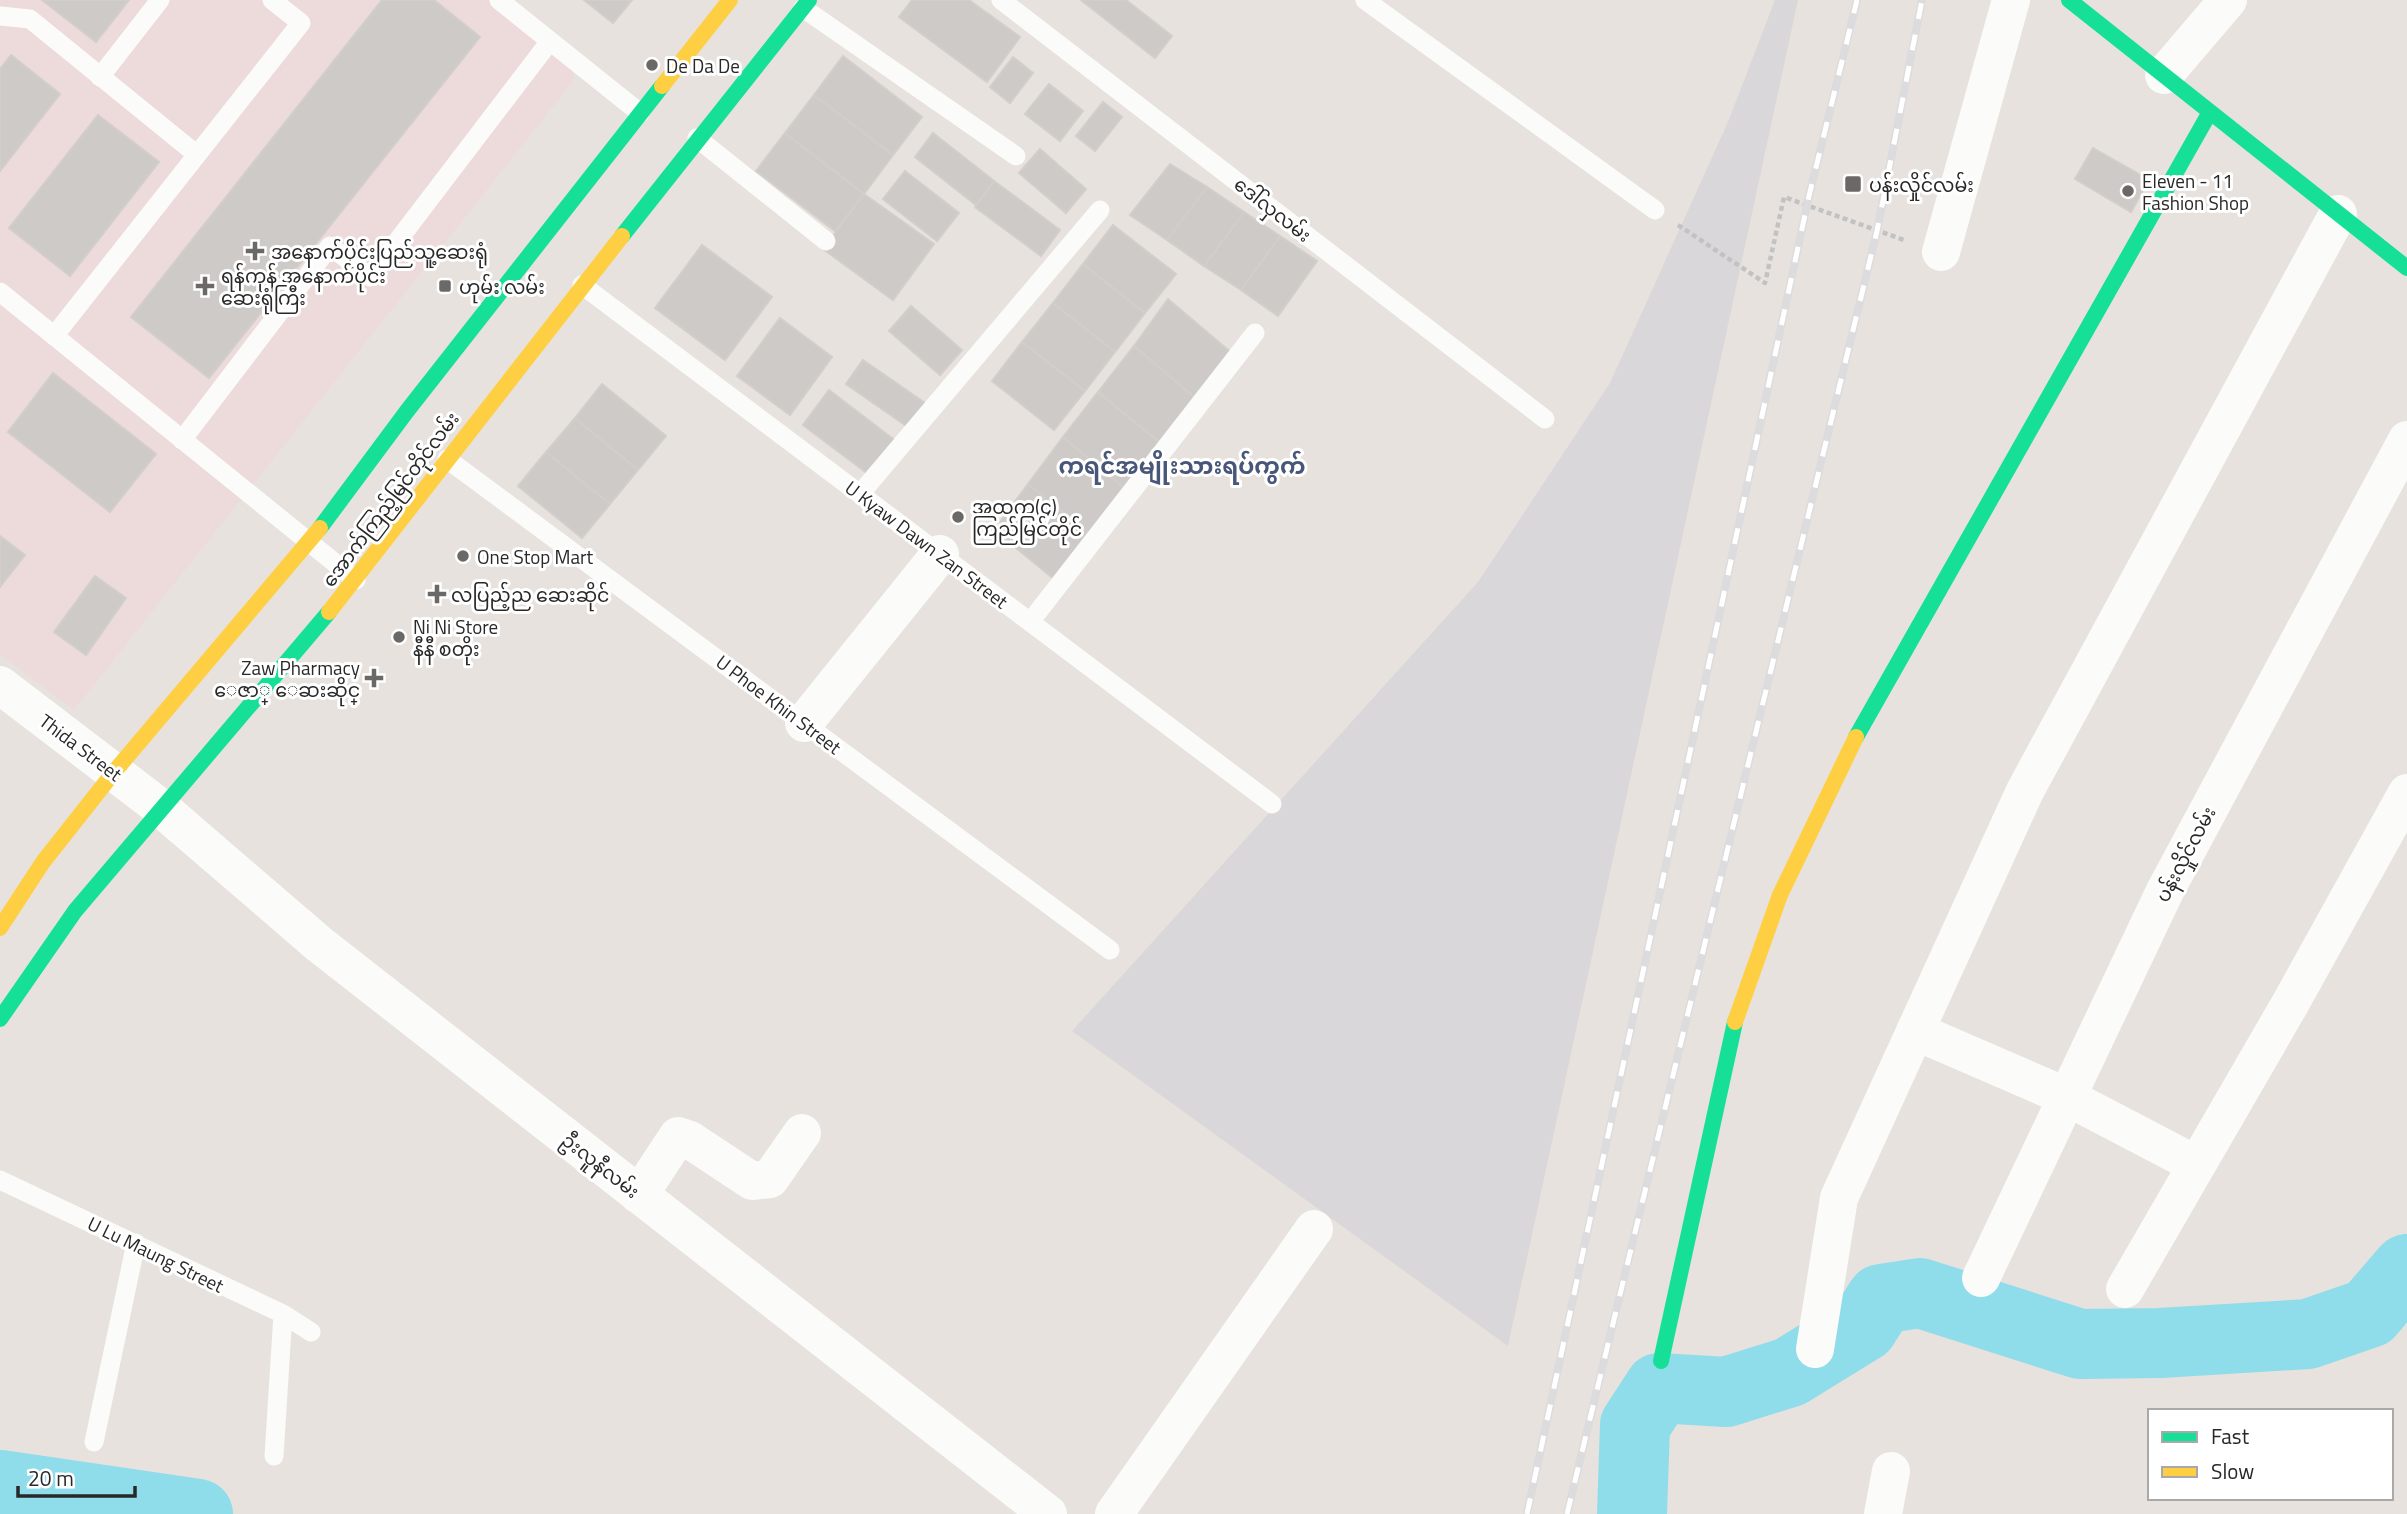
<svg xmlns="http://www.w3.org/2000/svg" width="2407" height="1514" viewBox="0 0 2407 1514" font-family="'Titillium Web','Noto Sans Myanmar',sans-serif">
<rect width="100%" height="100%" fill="#e7e2dd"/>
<path fill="#d9d7d9" d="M1775,0H1798L1508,1346L1072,1031L1478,582L1610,383L1728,122Z"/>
<path fill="#eddbdb" d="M0,0H502L573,59L574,80L74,710L0,654Z"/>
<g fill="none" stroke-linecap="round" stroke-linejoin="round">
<path stroke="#8fdcea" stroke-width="70" d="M0,1485L198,1514
M1632,1514L1635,1425L1659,1388L1726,1392L1790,1372L1863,1327L1881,1299L1920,1293L2080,1344L2160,1343L2308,1334L2369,1313L2407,1269"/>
</g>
<path fill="#cecac7" stroke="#d2cec9" stroke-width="2" d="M42,0H129L96,42Z
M382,0H434L480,37L209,378L131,317Z
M584,0H632L613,23Z
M912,0H969L1020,37L987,82L899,17Z
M1081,0H1126L1172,36L1155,58Z
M11,55L60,94L0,171V69Z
M843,56L922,117L893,155L814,95Z
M1013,57L1033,73L1010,103L990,87Z
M1049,84L1083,111L1060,141L1025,114Z
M814,95L893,155L864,194L785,133Z
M1103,102L1122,117L1095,151L1076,136Z
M98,115L159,162L70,276L9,228Z
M785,133L864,194L835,231L756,171Z
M933,133L994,181L976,205L915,157Z
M2093,148L2149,180L2131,212L2075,179Z
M1040,149L1086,189L1066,213L1019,173Z
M1170,164L1207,187L1167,240L1130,215Z
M905,171L959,213L937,241L883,199Z
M994,181L1060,230L1041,256L975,207Z
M1207,187L1244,212L1204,266L1167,240Z
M864,194L934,244L893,300L823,249Z
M1244,212L1280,236L1241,290L1204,266Z
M1113,225L1176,274L1145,313L1083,264Z
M1280,236L1317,261L1278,316L1241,290Z
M702,245L772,297L725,360L655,308Z
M1083,264L1145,313L1115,352L1053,303Z
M1168,299L1235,356L1199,401L1134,346Z
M1053,303L1115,352L1085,391L1022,342Z
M911,306L962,350L940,375L889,331Z
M780,318L832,357L790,415L737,376Z
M1022,342L1085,391L1054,430L992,381Z
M1134,346L1199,401L1163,445L1098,392Z
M863,360L925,403L908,427L846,384Z
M53,373L156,454L110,512L8,432Z
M602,384L666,436L638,470L575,418Z
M829,390L897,442L871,476L803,425Z
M1098,392L1163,445L1126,490L1063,437Z
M575,418L638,470L610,504L546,452Z
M1063,437L1126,490L1090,534L1028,484Z
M546,452L610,504L582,538L518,486Z
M1028,484L1090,534L1054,579L994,530Z
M0,536L25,555L0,587Z
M95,576L126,598L86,655L54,632Z"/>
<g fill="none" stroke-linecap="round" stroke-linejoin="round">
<path stroke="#c3c2c2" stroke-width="4.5" stroke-dasharray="5 3.5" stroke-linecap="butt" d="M1678,225L1765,283L1784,197L1904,240"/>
<path stroke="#fbfbfa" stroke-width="19" d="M499,0L640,113
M1001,0L1545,419
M1365,0L1655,210
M803,8L1016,156
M0,16L30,19L196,154
M100,77L160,0
M697,138L826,241
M582,285L1272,804
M0,292L356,580
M54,336L301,23L272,0
M182,440L330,246L370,277L550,41
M447,459L1110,950
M860,494L1100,210
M1030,622L1255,333
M0,1180L283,1314L311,1332
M94,1442L136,1243
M274,1456L283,1314"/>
<path stroke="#fbfbfa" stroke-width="38" d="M2164,75L2228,0
M1941,252L2011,0
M0,685L161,808L319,944L1048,1514
M804,723L940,554
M1915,1031L2065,1096L2197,1165
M639,1195L678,1136L690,1140L752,1181L770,1179L802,1133
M1981,1278L2165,891L2407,440
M2125,1289L2290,1004L2407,793
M1815,1349L1839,1198L2025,791L2338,214
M1114,1514L1314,1229
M1883,1514L1891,1471"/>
<path stroke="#16e098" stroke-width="16" d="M2069,0L2407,268
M622,236L809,0
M320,528L407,411L662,86
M1856,737L2210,112
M0,1019L75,911L329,612
M1661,1361L1735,1022"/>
<path stroke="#ffcf43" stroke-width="16" d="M662,86L730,0
M329,612L622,236
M0,928L43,862L114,772L320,528
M1735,1022L1780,895L1856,737"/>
<defs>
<path id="rail" d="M1527,1514L1809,196L1857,0
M1567,1514L1877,231L1922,0"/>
</defs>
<use href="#rail" stroke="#dcdcde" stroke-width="8"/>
<use href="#rail" stroke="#fff" stroke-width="5" stroke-dasharray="16" stroke-linecap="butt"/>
</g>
<g fill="#6b6967" stroke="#fff" stroke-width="2.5">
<circle cx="652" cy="65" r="7"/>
<rect x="1844" y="175" width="18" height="18" rx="3.5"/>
<circle cx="2128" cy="191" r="7"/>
<path d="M251.5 240.5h7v7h7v7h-7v7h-7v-7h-7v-7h7z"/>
<path d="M201.5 275.5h7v7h7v7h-7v7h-7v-7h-7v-7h7z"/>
<rect x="438" y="279" width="14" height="14" rx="3.5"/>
<circle cx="958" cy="517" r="7"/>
<circle cx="463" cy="556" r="7"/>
<path d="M433.5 583.5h7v7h7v7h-7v7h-7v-7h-7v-7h7z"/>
<circle cx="399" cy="637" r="7"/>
<path d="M370.5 667.5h7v7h7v7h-7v7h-7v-7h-7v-7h7z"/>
</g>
<g text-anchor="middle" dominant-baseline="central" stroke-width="6" stroke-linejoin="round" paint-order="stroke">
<g font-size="19" fill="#282828" stroke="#fff" text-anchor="start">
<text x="666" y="65">De Da De</text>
<text x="2142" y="180">Eleven - 11<tspan x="2142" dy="22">Fashion Shop</tspan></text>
<text x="1869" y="184">ပန်းလှိုင်လမ်း</text>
<text x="271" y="251">အနောက်ပိုင်းပြည်သူ့ဆေးရုံ</text>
<text x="221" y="275">ရန်ကုန် အနောက်ပိုင်း<tspan x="221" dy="22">ဆေးရုံကြီး</tspan></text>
<text x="459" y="286">ဟုမ်း လမ်း</text>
<text x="972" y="506">အထက(၄)<tspan x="972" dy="22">ကြည်မြင်တိုင်</tspan></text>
<text x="477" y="556">One Stop Mart</text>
<text x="451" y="594">လပြည့်ည ဆေးဆိုင်</text>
<text x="413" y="626">Ni Ni Store<tspan x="413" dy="22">နီနီ စတိုး</tspan></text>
<text x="360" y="667" text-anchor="end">Zaw Pharmacy<tspan x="360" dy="22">ေဇာ္ ေဆးဆိုင္</tspan></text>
</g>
<g font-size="19" fill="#282828" stroke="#fff">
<text transform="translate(1273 209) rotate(38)">ဒေါ်လှလမ်း</text>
<text transform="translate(390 499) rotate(-53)">အောက်ကြည့်မြင်တိုင်လမ်း</text>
<text transform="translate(927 544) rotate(37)">U Kyaw Dawn Zan Street</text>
<text transform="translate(779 704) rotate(37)">U Phoe Khin Street</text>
<text transform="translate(81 747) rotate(37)">Thida Street</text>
<text transform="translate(2185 854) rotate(-62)">ပန်းလှိုင်လမ်း</text>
<text transform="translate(601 1165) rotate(38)">ဦးလူနီလမ်း</text>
<text transform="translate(156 1254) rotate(26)">U Lu Maung Street</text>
</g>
<g font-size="23" font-weight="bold" fill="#485678" stroke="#fff">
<text x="1182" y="465">ကရင်အမျိုးသားရပ်ကွက်</text>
</g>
</g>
<rect x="2148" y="1409" width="245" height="91" fill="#ffffff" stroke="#a9a9a9" stroke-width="2"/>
<rect x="2162" y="1432" width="35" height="10" fill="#16e098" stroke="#a9a9a9" stroke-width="2"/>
<text x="2211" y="1444" font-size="21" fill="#282828">Fast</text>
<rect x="2162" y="1467" width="35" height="10" fill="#ffcf43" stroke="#a9a9a9" stroke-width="2"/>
<text x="2211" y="1479" font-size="21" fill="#282828">Slow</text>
<path d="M18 1486v10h117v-10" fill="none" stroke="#282828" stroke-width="3.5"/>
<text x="28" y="1486" font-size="21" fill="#282828" stroke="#ffffff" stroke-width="5" paint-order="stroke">20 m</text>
</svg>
